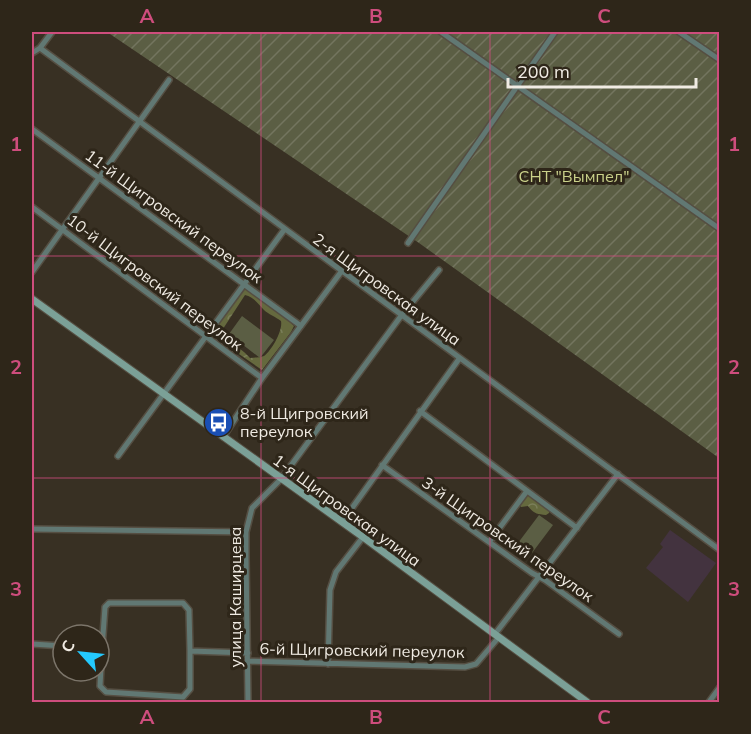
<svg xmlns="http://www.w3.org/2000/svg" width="751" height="734" viewBox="0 0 751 734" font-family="Mulish,sans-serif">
<defs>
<pattern id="forest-crowns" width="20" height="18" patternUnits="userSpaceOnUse" patternTransform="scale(1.5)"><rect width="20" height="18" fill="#65693e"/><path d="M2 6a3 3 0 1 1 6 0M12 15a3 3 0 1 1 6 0" fill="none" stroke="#7b7f5a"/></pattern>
<pattern id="garden-furrows" width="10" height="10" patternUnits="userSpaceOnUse" patternTransform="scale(1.5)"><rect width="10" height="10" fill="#5b5e44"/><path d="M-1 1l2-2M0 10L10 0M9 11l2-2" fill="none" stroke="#73755f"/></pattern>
</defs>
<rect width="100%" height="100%" fill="#383023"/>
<path fill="#43333f" d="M670,530L716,563L688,602L646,568L663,547L660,544Z"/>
<path fill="url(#forest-crowns)" d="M244,289H248L285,317L294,326L291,332L262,370L226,345V342C235,345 243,350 250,358C255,357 259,358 264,356C272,350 283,330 281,321C276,317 268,314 264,310C258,304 254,297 245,295L219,335L216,339L211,335Z
M526,494L530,495L549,509V513L546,515C537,514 534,514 528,506L521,507L519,504Z"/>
<path fill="url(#garden-furrows)" d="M107,32H719V458L419,243Z"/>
<path fill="#5b5e44" d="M242,316L274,340L260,358L229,334Z
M539,515L553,525L532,553L518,543Z"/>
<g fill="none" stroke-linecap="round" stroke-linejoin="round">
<defs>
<path id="street" d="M441,32L720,229
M679,32L720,60
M40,48L720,550
M32,53L40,48L52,32
M32,129L301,326
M32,207L262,378
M408,243L555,32
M32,272L169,80
M420,411L577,528
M223,437L262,378L341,272
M118,456L284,230
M382,465L532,573L545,580L619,634
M342,522L459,359
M32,529L246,532
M489,542L527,491
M495,634L618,474
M32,644L63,646
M99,648L102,649L105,607L109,603H183L189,610L190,651
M102,649L100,686L106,692L183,697L190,689V651L248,653
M248,661L465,667L476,664L499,637
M328,664L330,590L336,572L363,537
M248,702L246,556V532L252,508L281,479L401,316L439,270
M709,702L720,687"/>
<path id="secondary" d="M32,299L363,537L587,702"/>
</defs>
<use href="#street" stroke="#554e42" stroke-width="8"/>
<use href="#secondary" stroke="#554e42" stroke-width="9"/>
<use href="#street" stroke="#617873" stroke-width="5"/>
<use href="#secondary" stroke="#7ba097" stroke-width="7"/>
</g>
<path fill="none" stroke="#ce4d7d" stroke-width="1.5" stroke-opacity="0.55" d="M261,32V702M490,32V702M32,256H720M32,478H720"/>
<defs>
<symbol id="bus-disc" viewBox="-11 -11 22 22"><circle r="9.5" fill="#1a4fb4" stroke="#2e2619"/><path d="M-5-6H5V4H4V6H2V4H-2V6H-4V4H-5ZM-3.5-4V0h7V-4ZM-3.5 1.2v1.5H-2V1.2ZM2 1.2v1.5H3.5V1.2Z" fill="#fff"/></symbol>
</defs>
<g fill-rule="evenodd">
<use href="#bus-disc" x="202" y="406" width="33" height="33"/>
</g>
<g text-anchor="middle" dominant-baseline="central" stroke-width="6" stroke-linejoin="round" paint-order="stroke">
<g font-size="16" fill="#cad18a" stroke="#2e2619">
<text x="574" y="176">СНТ "Вымпел"</text>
</g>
<g font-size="16" fill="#f0ebe3" stroke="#2e2619">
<text transform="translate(174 216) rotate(36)">11-й Щигровский переулок</text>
<text transform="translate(155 282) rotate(37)">10-й Щигровский переулок</text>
<text transform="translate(387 289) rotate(36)">2-я Щигровская улица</text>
<text transform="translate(347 510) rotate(36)">1-я Щигровская улица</text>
<text transform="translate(508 539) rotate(35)">3-й Щигровский переулок</text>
<text transform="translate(235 597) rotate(-90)">улица Каширцева</text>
<text transform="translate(362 650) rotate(1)">6-й Щигровский переулок</text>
</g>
<g font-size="16" fill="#f0ebe3" stroke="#2e2619" text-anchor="start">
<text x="240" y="413">8-й Щигровский<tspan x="240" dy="18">переулок</tspan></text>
</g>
</g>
<rect width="751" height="734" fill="none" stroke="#2e2619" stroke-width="66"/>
<g transform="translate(81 653) rotate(297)"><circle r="28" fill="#2e2619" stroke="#7c756a" stroke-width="1.5"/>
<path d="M0-4.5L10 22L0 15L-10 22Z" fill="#24c9fe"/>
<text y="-9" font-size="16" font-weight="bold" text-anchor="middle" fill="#f0ebe3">С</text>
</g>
<path d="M508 78v9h188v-9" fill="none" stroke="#f0ebe3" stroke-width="3"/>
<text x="517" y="78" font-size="18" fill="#f0ebe3" stroke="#2e2619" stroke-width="4.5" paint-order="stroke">200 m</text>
<rect x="33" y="33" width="685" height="668" fill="none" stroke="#ce4d7d" stroke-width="2"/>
<g font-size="20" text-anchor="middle" font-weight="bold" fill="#ce4d7d">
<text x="147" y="23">A</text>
<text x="376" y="23">B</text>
<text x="604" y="23">C</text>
<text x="16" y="151">1</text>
<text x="734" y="151">1</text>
<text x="16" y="374">2</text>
<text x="734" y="374">2</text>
<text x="16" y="596">3</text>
<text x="734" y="596">3</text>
<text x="147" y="724">A</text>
<text x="376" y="724">B</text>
<text x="604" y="724">C</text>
</g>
</svg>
